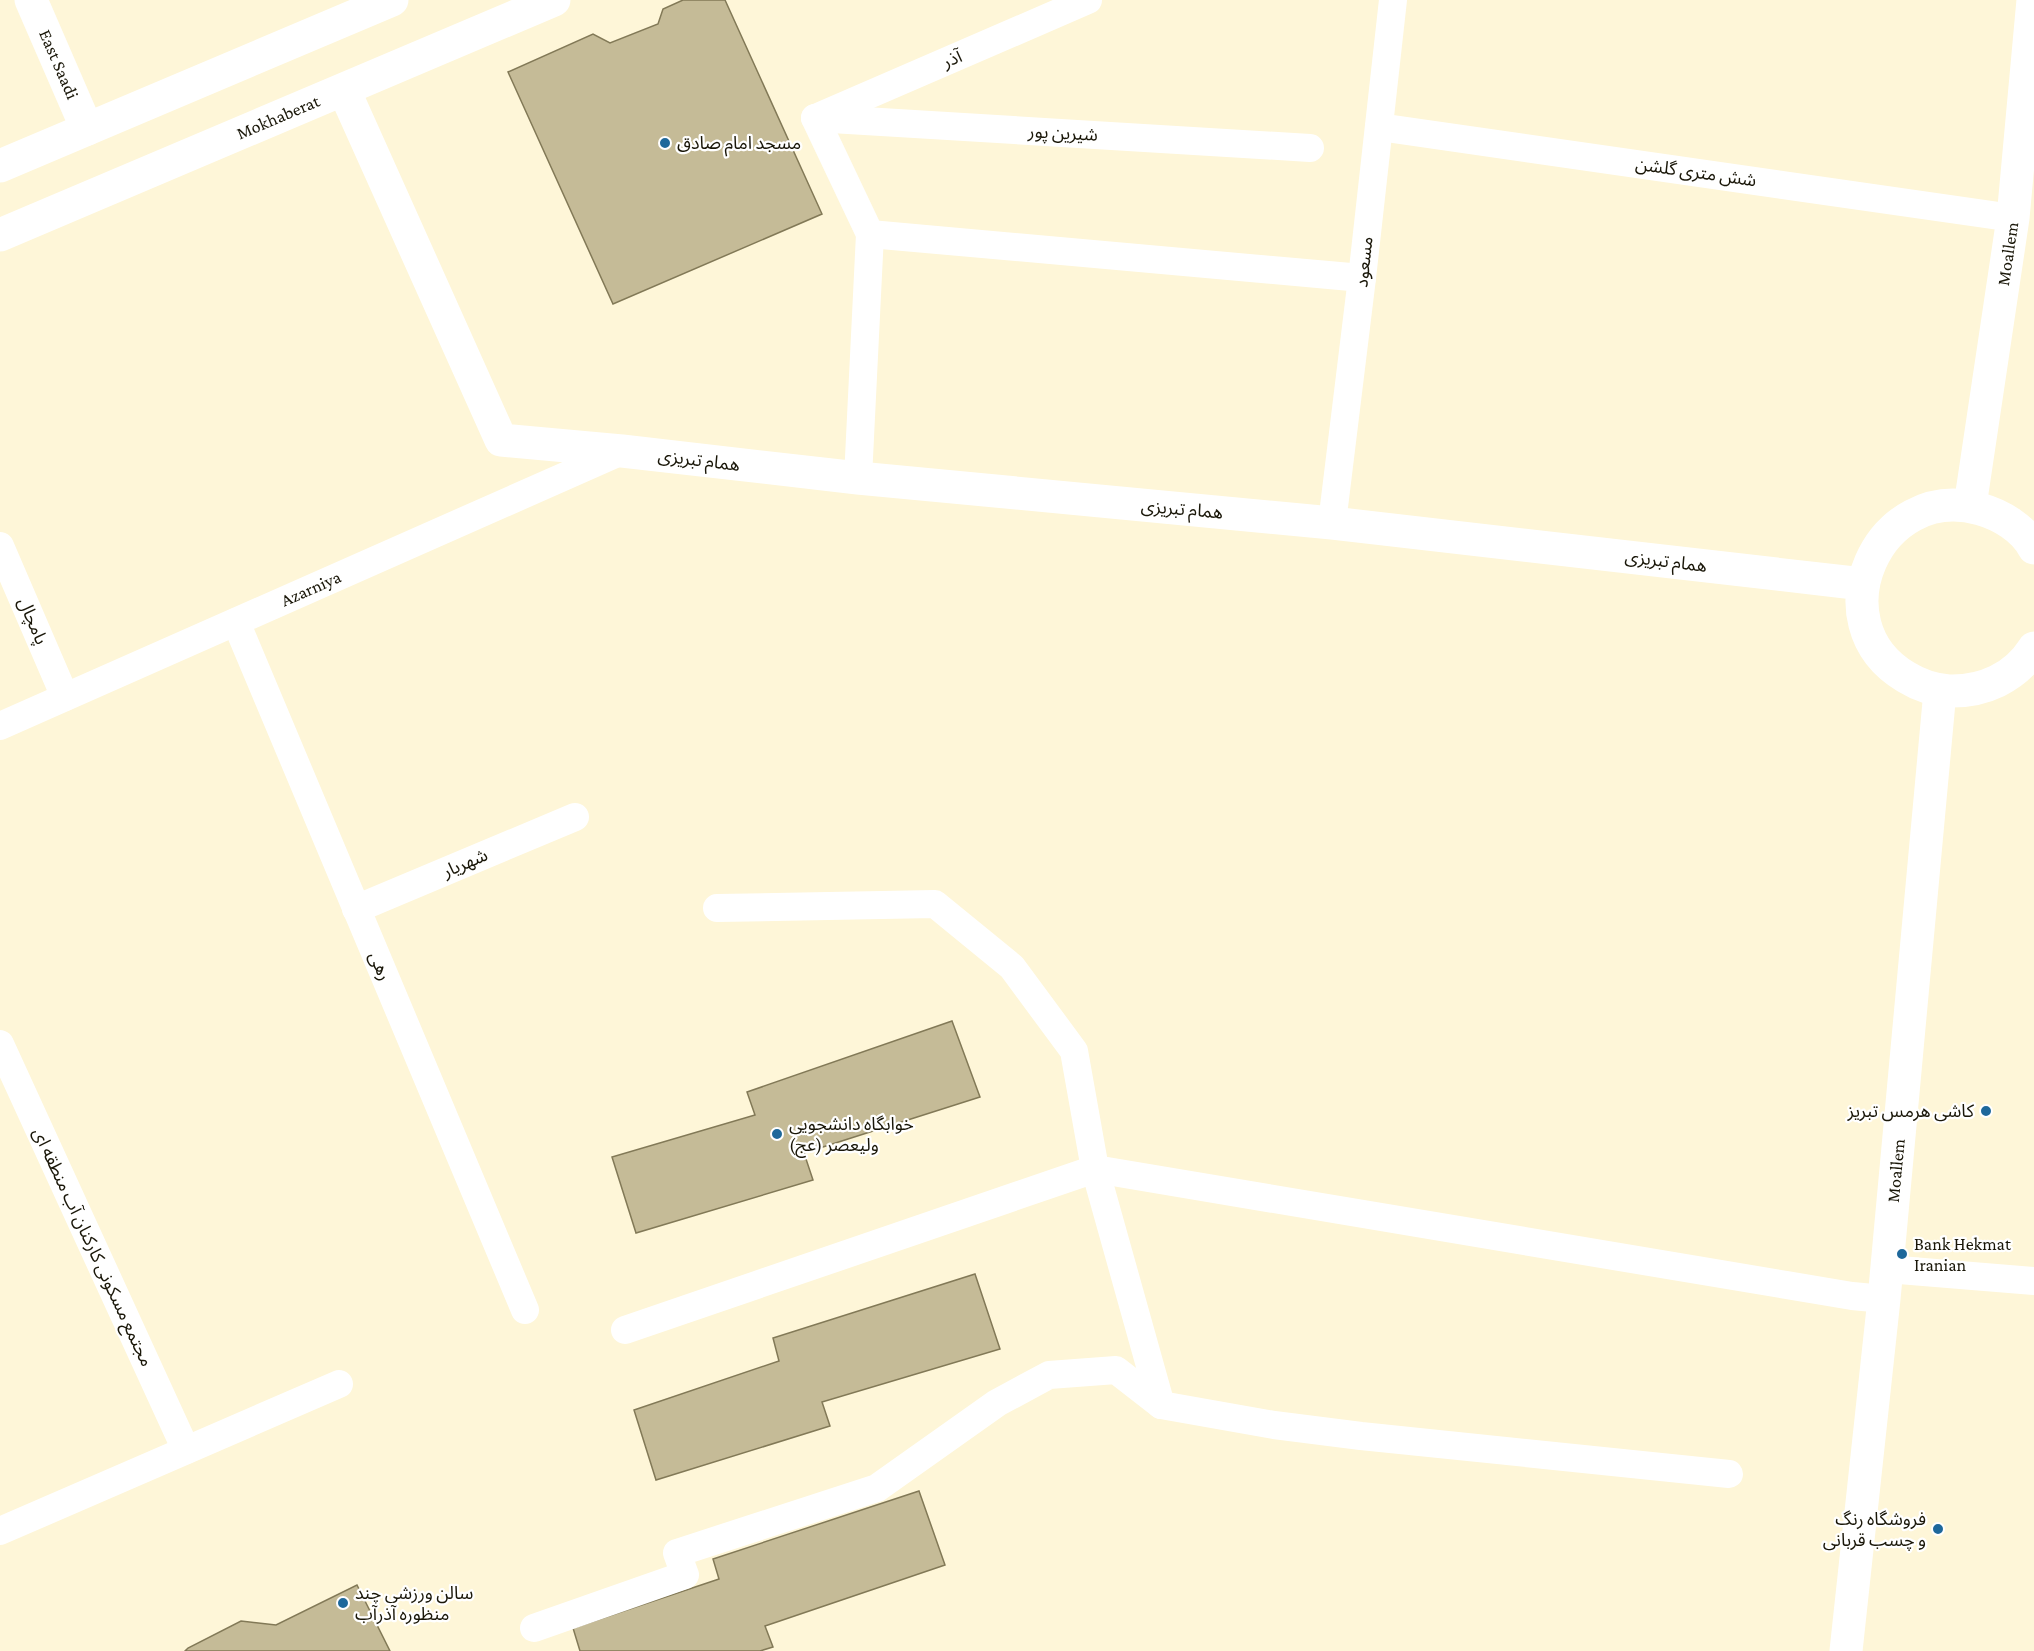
<svg xmlns="http://www.w3.org/2000/svg" width="2034" height="1651" viewBox="0 0 2034 1651" font-family="'Crimson Pro','Noto Sans Arabic',serif">
<rect width="100%" height="100%" fill="#fef6d8"/>
<path fill="#c5bb97" stroke="#827957" stroke-width="1.5" d="M683,0H725L822,214L613,304L508,72L593,34L610,43L658,24L663,9Z
M952,1021L980,1097L804,1153L813,1180L636,1233L612,1157L755,1115L747,1092Z
M975,1274L1000,1349L822,1402L830,1426L656,1480L634,1410L779,1361L773,1338Z
M919,1491L945,1565L765,1626L773,1647L760,1651H580L573,1628L719,1579L713,1559Z
M357,1585L390,1651H185L188,1648L241,1621L276,1625Z"/>
<g fill="none" stroke-linecap="round" stroke-linejoin="round">
<g stroke="#fff" stroke-width="28">
<path d="M820,116L1088,0"/>
<path d="M815,118L1310,148"/>
<path d="M815,118L870,234L858,478"/>
<path d="M1379,127L2013,218"/>
<path d="M870,234L1362,278"/>
<path d="M1332,523L1362,278L1393,0"/>
<path d="M0,546L65,697"/>
<path d="M236,622L525,1310"/>
<path id="s1" d="M0,726L622,451"/>
<path d="M717,908L935,904L1012,967L1074,1051L1095,1169L1161,1405"/>
<path d="M356,909L575,817"/>
<path d="M0,1044L186,1450"/>
<path d="M1887,1269L2034,1281"/>
<path d="M625,1330L1095,1169L1852,1296L1884,1299"/>
<path d="M0,1531L339,1384"/>
<path d="M534,1628L685,1575L677,1553L877,1488L997,1403L1049,1375L1116,1370L1161,1405L1274,1425L1361,1436L1729,1474"/>
</g>
<path stroke="#fff" stroke-width="33" d="M344,90L501,440L622,451L858,478L1332,523L1863,584"/>
<path stroke="#fff" stroke-width="33" id="s2" d="M31,0L87,129"/>
<g stroke="#fff" stroke-width="33">
<path d="M0,166L392,0"/>
<path id="s3" d="M0,235L554,0"/>
<path id="s4" d="M1970,506L2013,218L2033,0"/>
<path d="M2034,548C2023,528 2001,515 1980,509C1878,480 1815,623 1906,677C1919,685 1934,690 1949,691C1983,692 2015,678 2034,648"/>
<path id="s5" d="M1846,1651L1884,1299L1940,691"/>
</g>
</g>
<g fill="#1e689b" stroke="#fff" stroke-width="2">
<circle cx="665" cy="143" r="6"/>
<circle cx="1986" cy="1111" r="6"/>
<circle cx="777" cy="1134" r="6"/>
<circle cx="1902" cy="1254" r="6"/>
<circle cx="1938" cy="1529" r="6"/>
<circle cx="343" cy="1603" r="6"/>
</g>
<g text-anchor="middle" dominant-baseline="central" stroke-width="4.5" stroke-linejoin="round" paint-order="stroke">
<g font-size="18" fill="#191608" stroke="#fff">
<text transform="translate(952 59) rotate(-23)">آذر</text>
<text stroke="none"><textPath href="#s2" startOffset="70">East Saadi</textPath></text>
<text stroke="none"><textPath href="#s3" startOffset="302">Mokhaberat</textPath></text>
<text transform="translate(1063 133) rotate(3)">شیرین پور</text>
<text transform="translate(1696 172) rotate(8)">شش متری گلشن</text>
<text stroke="none"><textPath href="#s4" startOffset="255">Moallem</textPath></text>
<text transform="translate(1364 262) rotate(-84)">مسعود</text>
<text transform="translate(699 460) rotate(7)">همام تبریزی</text>
<text transform="translate(1182 509) rotate(5)">همام تبریزی</text>
<text transform="translate(1666 561) rotate(7)">همام تبریزی</text>
<text stroke="none"><textPath href="#s1" startOffset="340">Azarniya</textPath></text>
<text transform="translate(33 621) rotate(67)">پامچال</text>
<text transform="translate(465 863) rotate(-23)">شهریار</text>
<text transform="translate(380 966) rotate(67)">رهی</text>
<text stroke="none"><textPath href="#s5" startOffset="483">Moallem</textPath></text>
<text transform="translate(93 1247) rotate(65)">مجتمع مسکونی کارکنان آب منطقه ای</text>
</g>
<g font-size="18" fill="#191608" stroke="#fff" text-anchor="start">
<text x="677" y="143">مسجد امام صادق</text>
<text x="1974" y="1111" text-anchor="end">کاشی هرمس تبریز</text>
<text x="789" y="1124">خوابگاه دانشجویی<tspan x="789" dy="21">ولیعصر (عج)</tspan></text>
<text x="1914" y="1244">Bank Hekmat<tspan x="1914" dy="21">Iranian</tspan></text>
<text x="1926" y="1519" text-anchor="end">فروشگاه رنگ<tspan x="1926" dy="21">و چسب قربانی</tspan></text>
<text x="355" y="1593">سالن ورزشی چند<tspan x="355" dy="21">منظوره آذرآب</tspan></text>
</g>
</g>
</svg>
